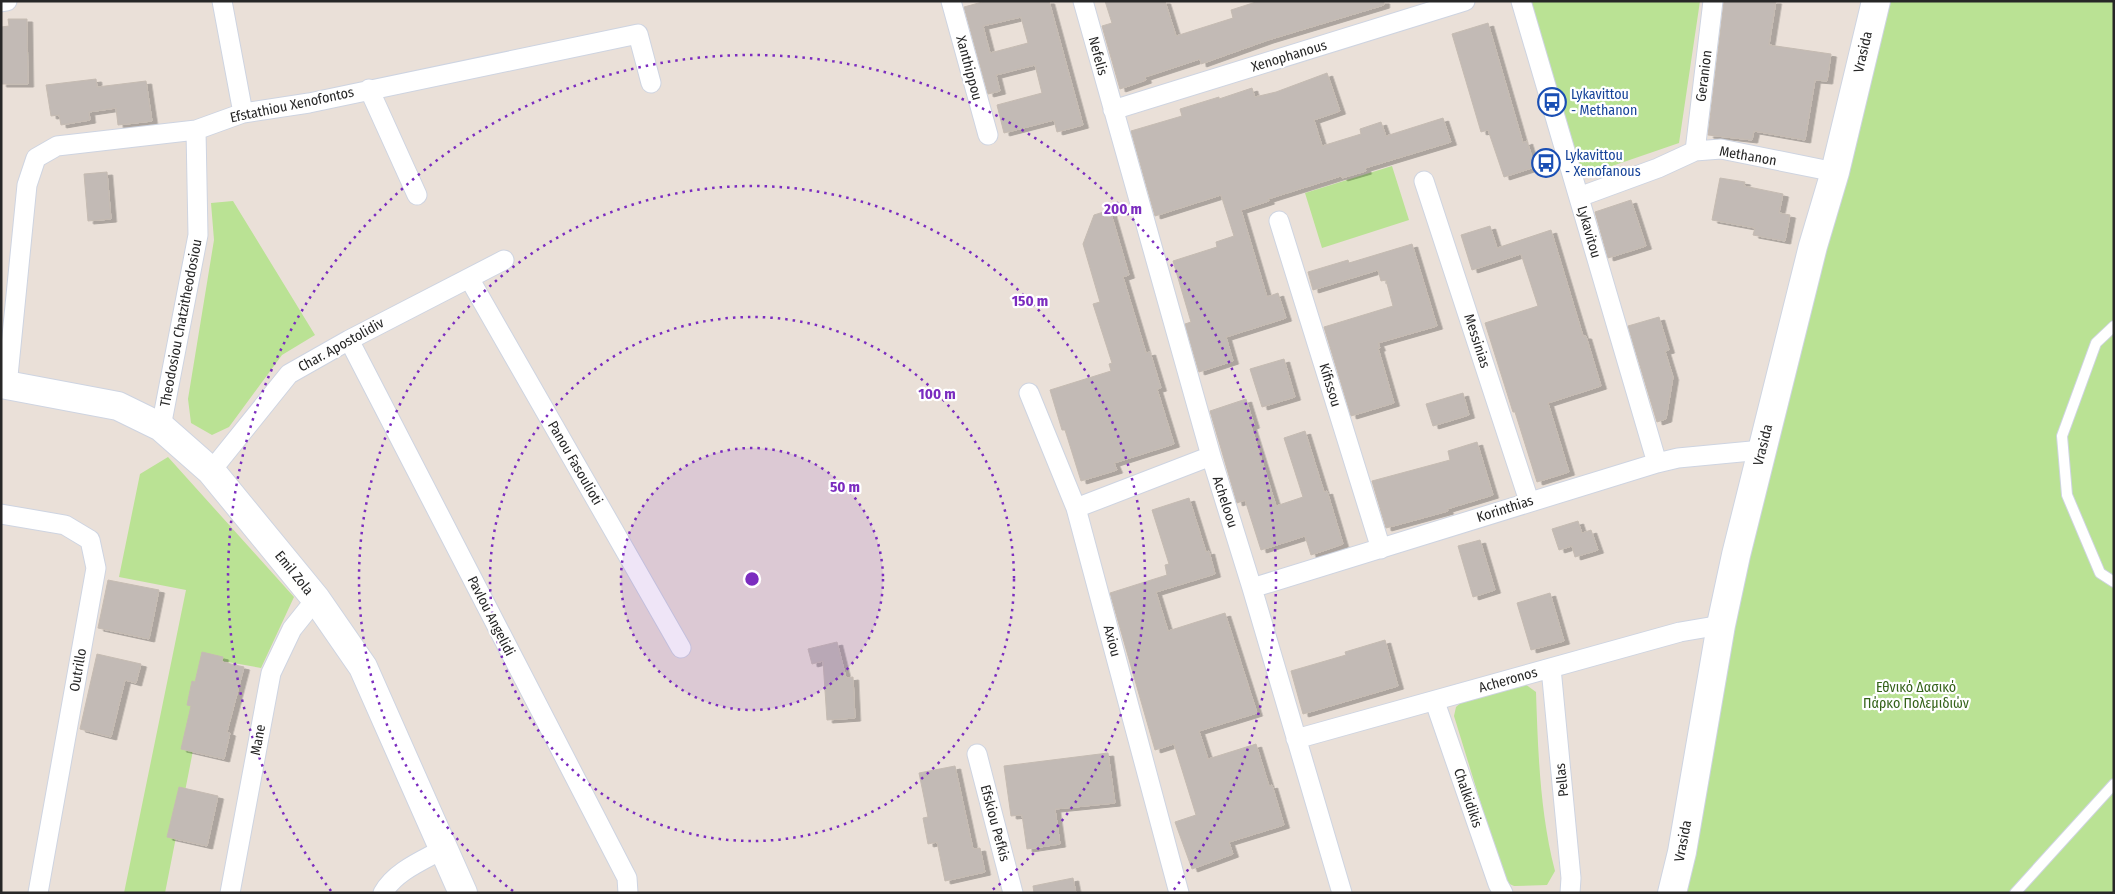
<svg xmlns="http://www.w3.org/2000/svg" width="2115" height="894" viewBox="0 0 2115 894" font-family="'Fira Sans Condensed',sans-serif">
<defs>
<filter id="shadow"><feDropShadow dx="5.5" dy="3" stdDeviation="0" flood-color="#0004"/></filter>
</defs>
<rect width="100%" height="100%" fill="#eae0d8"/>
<path fill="#bae294" d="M1531,1H1700L1679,143L1583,176Z
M1874,1H2114V893H1675Z
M1392,166L1409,220L1322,248L1305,193Z
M233,201L315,335L282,355L229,427L212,435L191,423L188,399L214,240L211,203Z
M168,457L294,597L261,668L211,659L165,893H124L186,590L119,577L140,474Z
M1525,684L1536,692C1538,752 1540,813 1555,871L1547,885L1514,886L1505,882L1454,716L1456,707L1464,700Z"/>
<path fill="#c2bab5" stroke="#c5bbb2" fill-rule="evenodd" filter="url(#shadow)" d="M986,1H1049L1083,125L1057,132L1054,120L1004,133L997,105L1042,93L1035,65L996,75L1000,91L988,94L964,7ZM1021,17L1028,43L990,53L983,26Z
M1105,1H1165L1176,36L1233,18L1231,10L1259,1H1384V5L1268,40L1201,64L1200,59L1145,77L1146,80L1120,89L1102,26L1112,23Z
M1724,1H1776L1769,45L1831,54L1827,81L1815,80L1805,140L1754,131L1752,140L1708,135Z
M8,19H27L28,84H1V27L9,26Z
M1488,23L1523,143L1527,141L1535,167L1504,177L1488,130L1481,132L1452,34Z
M1327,73L1340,111L1314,120L1322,146L1361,134L1360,129L1381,122L1386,136L1443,118L1451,142L1365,168L1366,171L1342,178L1341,176L1268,199L1269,201L1241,210L1267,297L1278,293L1286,318L1226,337L1233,361L1199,372L1185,324L1191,322L1173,261L1217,247L1216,242L1234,236L1221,195L1155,216L1131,131L1182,116L1180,109L1219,97V99L1252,88L1255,97L1276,92Z
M96,79L97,87L146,81L152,121L118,125L116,108L89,112L90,120L61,125L59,115L51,116L46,85Z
M107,172L111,219L88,221L84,174Z
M1720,178L1745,182L1744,186L1783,194L1779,213L1790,215L1785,241L1753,235L1755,228L1712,220Z
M1631,200L1646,246L1608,258L1595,212Z
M1110,210L1129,275L1123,277L1146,353L1150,352L1161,388L1157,389L1174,444L1114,463L1117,470L1081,481L1065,430H1062L1050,390L1111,371L1109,364L1112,363L1093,304L1100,302L1083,244L1094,215Z
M1490,226L1497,248L1551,230L1583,336H1586L1601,386L1548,403L1569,472L1537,482L1515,412H1513L1485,323L1538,306L1521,254L1472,270L1461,235Z
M1412,244L1437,326L1378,343L1380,348H1378L1394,403L1351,416L1324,327L1393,306L1386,280L1381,281L1378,270L1313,290L1308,272L1348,260L1349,263Z
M1659,317L1669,350L1665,351L1673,377L1666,419L1657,422L1628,326Z
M1284,359L1295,397L1262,407L1250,369Z
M1463,393L1469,415L1433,426L1426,404Z
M1246,399L1254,425L1251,426L1276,506L1303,497L1284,438L1305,431L1324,492L1327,491L1343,544L1311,555L1305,536L1261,550L1245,500L1237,503L1210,411Z
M1477,442L1493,495L1447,509L1448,511L1386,528L1372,481L1450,460L1448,451Z
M1189,498L1206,552L1209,551L1215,574L1156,592L1168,631L1225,613L1257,713L1199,731L1208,759L1256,744L1269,786L1272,785L1284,825L1229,842L1233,854L1192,869L1175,822L1196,815L1174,744L1155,750L1110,593L1167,575L1165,565L1169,564L1152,510Z
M1578,521L1582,533L1591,530L1598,550L1575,557L1572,546L1559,550L1552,529Z
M1480,540L1495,590L1473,597L1458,546Z
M108,580L159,590L149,639L98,628Z
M1550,593L1564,641L1531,650L1517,603Z
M1385,640L1398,686L1303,714L1291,671L1346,655L1345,652Z
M837,642L846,678L853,677L855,718L827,720L823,661L812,664L808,649Z
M202,652L223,657L222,662L244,667L227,732L230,733L224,759L181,749L191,706L187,705L192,681L195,682Z
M97,654L141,664L136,683L125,680L111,737L80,729Z
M1108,753L1115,803L1055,809L1060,844L1027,849L1022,815L1011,816L1004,766Z
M955,766L973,849L980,848L985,872L945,881L937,842L928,844L923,818L928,817L919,773Z
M179,787L218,796L207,846L167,837Z
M1073,878L1076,893H1034L1033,886Z"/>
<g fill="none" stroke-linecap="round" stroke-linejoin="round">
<defs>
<path id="lane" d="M2114,326L2096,343L2062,436L2067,495L2100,573L2114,582
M2015,893L2114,784"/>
<path id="street" d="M222,1L243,113
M951,1L988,135
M1083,1L1211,456L1252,588L1342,893
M1521,1L1657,463
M1,2L7,1
M369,89L417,195
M1113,110L1465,1
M1695,151L1713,1
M1424,181L1529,501
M1579,197L1658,168L1695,151L1721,149L1835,172
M1279,221L1381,549
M469,278L681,648
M349,340L627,878L628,893
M7,386L27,185L36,158L57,146L196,130L243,113L309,103L638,34L651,83
M1029,393L1076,508L1179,893
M161,427L198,235L196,130
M211,471L289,374L349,340L504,260
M1076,508L1211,456
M1,514L65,525L90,540L96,568L38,893
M1252,588L1657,463L1678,458L1762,450
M1551,668L1571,878L1570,893
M1435,702L1498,884L1503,893
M1296,739L1680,632L1721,625
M977,754L1013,893
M230,893L271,673L292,629L316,599
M383,893C395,871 424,860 445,848"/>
<path id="secondary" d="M1,384L118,406L161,427L211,471L316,599L363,667L463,893
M1672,893L1682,852L1721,625L1736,555L1813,246L1835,172L1876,1"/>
</defs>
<use href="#lane" stroke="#ced4e1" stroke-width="12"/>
<use href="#street" stroke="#ced4e1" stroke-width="21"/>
<use href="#secondary" stroke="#ced4e1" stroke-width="30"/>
<use href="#lane" stroke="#fff" stroke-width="10"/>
<use href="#street" stroke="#fff" stroke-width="19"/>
<use href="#secondary" stroke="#fff" stroke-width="28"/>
</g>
<circle cx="752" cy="579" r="131" fill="#7b2cbf" fill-opacity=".12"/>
<g fill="none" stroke="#7b2cbf" stroke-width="2.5" stroke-dasharray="2.5 5">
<circle cx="752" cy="579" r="131"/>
<circle cx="752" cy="579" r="262"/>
<path d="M513 891A393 393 0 1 1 991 891"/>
<path d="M331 891A524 524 0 1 1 1173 891"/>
</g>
<defs>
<symbol id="bus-ring" viewBox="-11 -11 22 22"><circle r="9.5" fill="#fff" stroke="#1a4fb4" stroke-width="1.5"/><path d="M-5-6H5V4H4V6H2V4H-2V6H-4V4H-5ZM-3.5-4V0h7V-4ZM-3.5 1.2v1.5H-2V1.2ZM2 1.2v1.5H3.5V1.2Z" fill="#1a4fb4"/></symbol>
</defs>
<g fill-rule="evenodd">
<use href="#bus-ring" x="1536" y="86" width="32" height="32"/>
<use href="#bus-ring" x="1530" y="147" width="32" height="32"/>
</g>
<g text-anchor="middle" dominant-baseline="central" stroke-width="4.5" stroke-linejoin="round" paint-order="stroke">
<g font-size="14" fill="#272727" stroke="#fff">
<text transform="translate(1863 52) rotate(-77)">Vrasida</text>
<text transform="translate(1098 56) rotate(75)">Nefelis</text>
<text transform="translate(1289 56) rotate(-17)">Xenophanous</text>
<text transform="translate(969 68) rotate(75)">Xanthippou</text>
<text transform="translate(1704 76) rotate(-83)">Geranion</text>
<text transform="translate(292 105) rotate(-12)">Efstathiou Xenofontos</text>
<text transform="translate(1748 156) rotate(10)">Methanon</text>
<text transform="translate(1589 232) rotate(74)">Lykavitou</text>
<text transform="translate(181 323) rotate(-79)">Theodosiou Chatzitheodosiou</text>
<text transform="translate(1477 341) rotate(72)">Messinias</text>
<text transform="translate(341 345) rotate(-29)">Char. Apostolidiv</text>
<text transform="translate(1330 385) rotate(73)">Kifissou</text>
<text transform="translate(1763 445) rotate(-76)">Vrasida</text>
<text transform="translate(575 463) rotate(60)">Panou Fasoulioti</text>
<text transform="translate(1225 502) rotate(72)">Acheloou</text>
<text transform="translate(1505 509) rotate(-18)">Korinthias</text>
<text transform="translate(294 573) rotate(51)">Emil Zola</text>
<text transform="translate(491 616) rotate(63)">Pavlou Angelidi</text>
<text transform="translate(1112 641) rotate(75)">Axiou</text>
<text transform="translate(78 670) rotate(-80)">Outrillo</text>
<text transform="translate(1508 680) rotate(-16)">Acheronos</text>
<text transform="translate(258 740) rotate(-80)">Mane</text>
<text transform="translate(1562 780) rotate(-96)">Pellas</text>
<text transform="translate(1468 798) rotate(71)">Chalkidikis</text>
<text transform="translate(995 823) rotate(75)">Efskiou Pefkis</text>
<text transform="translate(1683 841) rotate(-79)">Vrasida</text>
</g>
<g font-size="14" fill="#164399" stroke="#fff" text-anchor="start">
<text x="1571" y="94">Lykavittou<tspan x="1571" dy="16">- Methanon</tspan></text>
<text x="1565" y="155">Lykavittou<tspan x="1565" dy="16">- Xenofanous</tspan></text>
</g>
<g font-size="14" fill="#346219" stroke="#fff">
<text x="1916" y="687">Εθνικό Δασικό<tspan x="1916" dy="16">Πάρκο Πολεμιδιών</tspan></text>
</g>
</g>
<circle cx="752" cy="579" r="8" fill="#7b2cbf" stroke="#fff" stroke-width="2.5"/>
<g font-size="15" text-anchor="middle" font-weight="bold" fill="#7b2cbf" stroke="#fff" stroke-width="4.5" stroke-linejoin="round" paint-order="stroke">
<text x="1123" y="214">200 m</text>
<text x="1030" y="306">150 m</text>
<text x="937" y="399">100 m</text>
<text x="845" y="492">50 m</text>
</g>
<rect width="2115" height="894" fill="none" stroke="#272727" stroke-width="5"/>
</svg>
